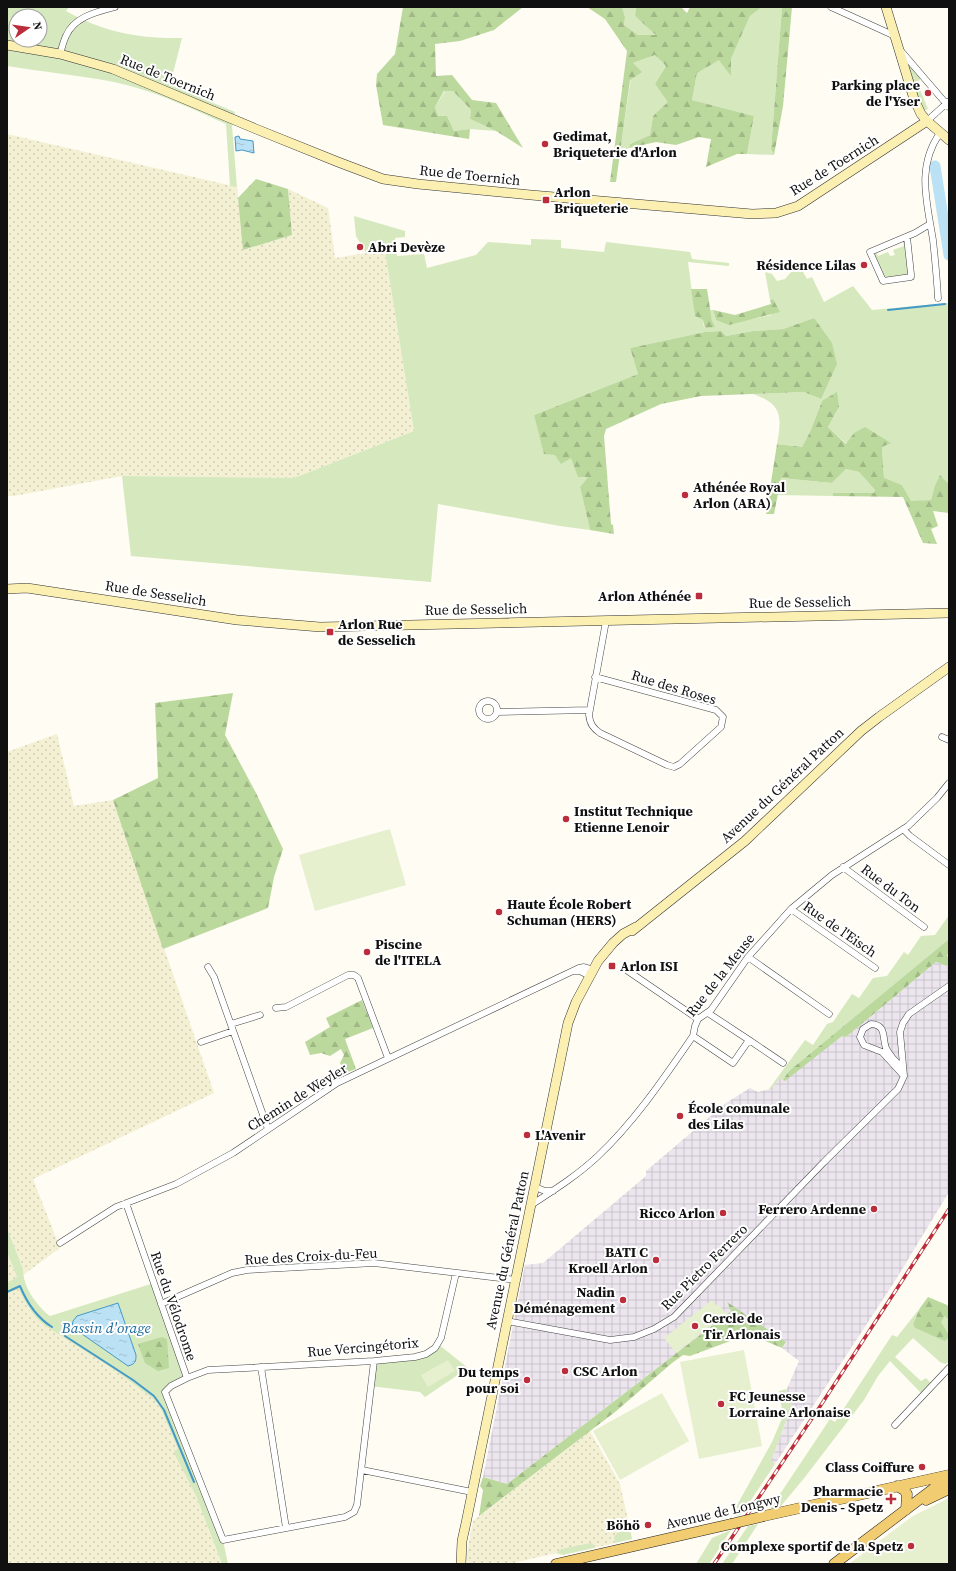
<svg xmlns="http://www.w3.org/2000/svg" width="956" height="1571" viewBox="0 0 956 1571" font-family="'Source Serif 4',serif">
<defs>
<pattern id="industrial-grid" width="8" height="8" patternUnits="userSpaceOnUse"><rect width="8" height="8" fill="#ece5ee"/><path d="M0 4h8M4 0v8" fill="none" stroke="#c9c3cb"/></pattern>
<pattern id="farmland-dots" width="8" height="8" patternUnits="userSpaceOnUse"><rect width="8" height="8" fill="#f4f0d4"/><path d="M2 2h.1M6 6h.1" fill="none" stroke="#d0cdb5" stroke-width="1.8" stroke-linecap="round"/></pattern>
<pattern id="forest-firs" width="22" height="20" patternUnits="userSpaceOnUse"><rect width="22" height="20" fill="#bbd89d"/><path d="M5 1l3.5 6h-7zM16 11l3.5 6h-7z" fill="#a0b886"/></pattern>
<pattern id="water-ripples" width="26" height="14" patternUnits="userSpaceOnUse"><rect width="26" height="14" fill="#bae1f4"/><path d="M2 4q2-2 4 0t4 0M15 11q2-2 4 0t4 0" fill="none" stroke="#9fc0d0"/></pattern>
</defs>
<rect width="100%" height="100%" fill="#fefcf3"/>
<path fill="url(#industrial-grid)" d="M936,962L947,966L949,964V1192L895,1281L775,1464L771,1461L792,1405L783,1398L799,1361L782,1348L786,1343L727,1303L732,1310L507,1484L483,1477L525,1265L543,1263L646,1176V1171L726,1103L750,1088L758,1092L770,1089L780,1078L842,1036L846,1037Z"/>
<path fill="url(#farmland-dots)" d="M7,134L237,187L244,250L292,235L288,189L328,208L335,258L385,250L414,431L294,478L122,476L14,496H7Z
M57,734L74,806L113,800L214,1093L33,1179L60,1248L23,1275V1269L7,1228V752Z
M7,1252L17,1277L7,1283Z
M15,1289H19L28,1308L37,1319L44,1325L116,1371L151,1397L158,1404L178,1449L184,1472L196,1496L222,1564H7V1293Z
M590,1431L620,1484L630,1528L617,1533L614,1537L615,1543L594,1548V1545L561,1549L556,1553L509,1564H468L466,1558L473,1521Z"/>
<path fill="#d6e8bd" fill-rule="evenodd" d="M7,7H69L66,11C102,32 141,39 182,38L170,85L235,112L232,126L237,187L230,186L226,124C190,108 153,90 114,82C79,75 42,72 7,66ZM16,16H40V40H16Z
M622,7H636L635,16L657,35H638L624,25L625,17Z
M762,7H782L771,149L774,155L747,154L754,116L692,100L697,73L719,59L731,75V59L750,16Z
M655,55L666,66L655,84L669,102L653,116L650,135L630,144L629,148L620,152L633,63Z
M912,67L921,78L917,83H914L909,69Z
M919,87L928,109L923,111L915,89Z
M445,91H453L471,110L470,119L496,131L470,129L454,131L447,116L438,117L435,107Z
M354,216L405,231V237L395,238L397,256L424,254L427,268L476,255L488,242L531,245V239L561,240V248L604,252L606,242L690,252L692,259L729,263V266L688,262L695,316L703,320L704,328L712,321L710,310H713L716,320L752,319L771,315L773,299L770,300L765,272L772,274L777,281L785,279L792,271L802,270L807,279L812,277L824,302L853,286L872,310L948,303L949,484L940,475L935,485L931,500L911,502L902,485L884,479L882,447L890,442L854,433L847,444L828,427L839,407L822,401L810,432L802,447L777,444C782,416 782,404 753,394L804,392L821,399L814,318L783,329L753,331L726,336L720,331L705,332L630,348L638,374L534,415L555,455L571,458L588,477L580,487L590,530L560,526L438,504L431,582L131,556L122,476L294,478L414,431L385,251L366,253L356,236Z
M903,241H905L909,272L907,275L885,279L874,256L876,252L878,256L888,252L890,256L895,255L893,250L904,246Z
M846,469L859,472L875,490L874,493H833V496L777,495L781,478L832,483Z
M949,915V939L789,1071L783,1080L780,1078L770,1090L769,1089L805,1040L813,1045L827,1024L833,1022L852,994L859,998L873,978L887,976L904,952L908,955L921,936L935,935Z
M7,1228L23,1269C23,1287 36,1305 50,1316L154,1283L187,1378L165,1392L223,1540L228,1564H222L196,1496L176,1457L174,1451L178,1449L162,1412L158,1404L151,1397L116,1371L44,1325C32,1315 25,1303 19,1289L7,1293V1283L17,1277L7,1252Z
M920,1308L913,1324L915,1328L945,1340L949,1337V1362L945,1364L940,1362L913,1338L895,1357L921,1381L926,1378L931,1383L921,1393L890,1361L878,1376L864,1400L805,1477L781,1506L770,1509L830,1419L835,1422L892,1335L897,1337Z
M945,1316L949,1321V1335L940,1322Z
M438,1344L468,1368L425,1397L420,1392L370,1386L374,1361L415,1357Z
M787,1389L783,1398L792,1405L771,1461L775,1464L741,1515L736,1516V1507L772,1442L783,1416L779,1391Z
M758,1524L732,1564H722L748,1526Z
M630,1528L632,1539L615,1543L614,1537L617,1533Z
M731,1530L709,1564H696L712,1538Z
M591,1543L594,1545V1548L563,1555L556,1553L561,1549Z"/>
<path fill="url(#forest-firs)" d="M403,7H523L494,30L460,41L435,44L436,76L452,75L472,100L496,103L523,148L496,131L470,119L471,110L453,91H444L435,107L438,116H447L454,131L470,129L469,139L383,125L376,85L377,74L395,54Z
M587,7H622L625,17L624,25L638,35H656L635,16L636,7H681L687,13L690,7H762L750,16L731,59V76L719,60L697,73L692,100L754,116L747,154H737L706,167L711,139L699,137L676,145L656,142L629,148L630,144L650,135L653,116L668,102L655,84L666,66L655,55L633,63L642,72L630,80L616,182H610L627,51L605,19Z
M782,7H792L783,106L774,155L771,149Z
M256,179L288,189L292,235L243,250L238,198Z
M691,289H707L712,321L715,327L705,328L703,320L695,316Z
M773,299L780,312L729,325L716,320L713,310L735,315L771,304L770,300Z
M814,318L832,343L837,364L821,399L804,392L701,396L661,404L606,429L604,436L611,524L613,525L614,534L590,530L580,487L588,477H578L571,458L561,464L555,455L544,454L534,415L638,374L630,348L705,332L721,331L726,336L753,331L783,329Z
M837,392L839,407L828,427L846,444L854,433L865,427L891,443L882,447L884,478L902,485L911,501L931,500L935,485L940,475L949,484V513L933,511L938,526L931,529L937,544L923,543L903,497L833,496V493H874L875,490L859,472L846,469L832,483L781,478L774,514H766L777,444L802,447L810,432L822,401Z
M233,693L225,735L256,793L283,849L274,877L268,908L163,949L113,800L158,778L155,703Z
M949,939V953L947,955L949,959V964L947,966L936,962L846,1037L842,1036L785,1081L783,1080L789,1071Z
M362,1000L373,1028L345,1039L356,1069L345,1073L340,1063L344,1055L341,1049L330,1056L321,1053L310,1055L305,1042L330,1027L326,1018Z
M928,1297L947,1305L949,1308V1321L945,1316L941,1322L949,1335V1337L945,1341L915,1328L913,1324L920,1308Z
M727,1302L786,1342L782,1348L749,1334L690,1356L683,1355L672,1363L615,1412L479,1516L483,1490L480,1486L483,1477L507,1484L731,1311Z
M162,1337L167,1339L169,1368L158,1371L145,1363L138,1344Z"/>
<path fill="#e6f0cf" d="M390,829L406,885L315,911L299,855Z
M712,1300L717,1306L719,1305L726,1313L676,1353L664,1338Z
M744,1350L762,1446L699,1459L680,1362Z
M448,1360L455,1371L428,1387L421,1375Z
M662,1393L689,1441L620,1480L593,1431Z
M949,1498V1564H849L913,1516Z"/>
<path fill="url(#water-ripples)" stroke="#4499c8" d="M239,136L240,139L253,141L254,153L242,150L236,151L235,137Z
M118,1303L136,1355C136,1362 135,1364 128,1366L72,1327L73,1321L77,1316Z"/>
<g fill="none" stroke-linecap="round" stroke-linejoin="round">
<path stroke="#4499c8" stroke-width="2" d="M888,310L945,304
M7,1292L20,1286C27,1303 36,1317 52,1327
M65,1336L133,1380L154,1396L164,1410L194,1482"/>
<path stroke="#bae1f4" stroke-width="11" d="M935,166L949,255"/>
<defs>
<path id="street" d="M831,7L895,36
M901,51L949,107
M60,54C62,48 63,42 66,36C74,17 96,12 115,7
M927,121L948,102
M907,237L911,274V277L883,281L870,252L915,233L930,224
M938,298C937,278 935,259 933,240C927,202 916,167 940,133
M595,677L716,710L723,717L721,727L680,764L674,767L667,765L600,733C593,728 590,724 589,715L606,621
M479 710a9 9 0 1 1 18 0a9 9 0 1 1-18 0Z
M497,712L590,710
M942,737L949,740
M903,829L910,836L949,865
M843,867L924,927
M791,909L875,968
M748,957L829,1014
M208,967L214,977L268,1129
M625,969L698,1019
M574,971H580L590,976
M276,1008L286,1007L348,975H354L358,978L388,1058
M231,1024L260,1015
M693,1036L733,1063L749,1040L708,1013
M749,1040L783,1063
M201,1042L233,1031
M903,1068C897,1063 890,1056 886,1048C882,1038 887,1025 871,1024L863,1029L860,1037L864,1045L882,1052L903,1075
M535,1187L545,1191H553
M126,1203L187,1378L171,1386L165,1392L223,1540L345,1517L354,1512L357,1505L374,1361
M531,1205C554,1190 578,1175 598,1156C635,1121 664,1078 693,1036L695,1026L698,1019L711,1010L748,957L791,909L832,875L908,826L937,798L949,783
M60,1243L116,1207L176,1184L233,1153L337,1083L579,968L584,967L594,970
M161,1304L232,1273L247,1270L374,1263L516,1280
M507,1321L610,1340L634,1337L654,1329L674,1317L824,1162L898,1089L904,1076L900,1032L903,1023L909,1014L949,986
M261,1367L286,1528
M187,1378L208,1370L374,1361L415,1357L426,1354L435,1348L441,1338L456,1273
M895,1425L949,1368
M362,1470L472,1492"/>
<path id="secondary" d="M886,7L914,99L921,114L927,121L949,140
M7,45L60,54L113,69L256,129L338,162L383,179L418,184L531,195L752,214L776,213L798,206L927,121
M7,589L27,588L237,620L320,627L949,613
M632,931L745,841L861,731L879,717L949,667
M461,1564L462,1541L466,1523L568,1023L576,1002L598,961L613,943L623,934L636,927"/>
<path id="primary" d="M897,1486L904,1490L907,1494L906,1510
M926,1500L949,1489
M764,1516L949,1475
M556,1564L731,1524
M834,1564L949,1477"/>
</defs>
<use href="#street" stroke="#434343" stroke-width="7"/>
<use href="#secondary" stroke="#323232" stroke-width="10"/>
<use href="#primary" stroke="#212121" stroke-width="11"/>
<use href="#street" stroke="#fff" stroke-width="6"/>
<use href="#secondary" stroke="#fbefb2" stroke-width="9"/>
<use href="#primary" stroke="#f2cc70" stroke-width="10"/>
<defs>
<path id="rail" d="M714,1564L819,1408L949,1209"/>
</defs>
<use href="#rail" stroke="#bb2d3b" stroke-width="3.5"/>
<use href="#rail" stroke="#fff" stroke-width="2" stroke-dasharray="6" stroke-linecap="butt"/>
<defs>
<path id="primary-bridge" d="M731,1524L764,1516"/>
</defs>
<use href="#primary-bridge" stroke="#212121" stroke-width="11" stroke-linecap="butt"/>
<use href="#primary-bridge" stroke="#f2cc70" stroke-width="10"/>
</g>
<g fill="#bb2d3b" stroke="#fff" stroke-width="1.5">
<circle cx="928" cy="93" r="4"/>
<circle cx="545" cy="144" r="4"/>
<rect x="542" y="196" width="8" height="8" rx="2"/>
<circle cx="360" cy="247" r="4"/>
<circle cx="864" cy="265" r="4"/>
<circle cx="685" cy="495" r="4"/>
<rect x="695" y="592" width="8" height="8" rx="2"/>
<rect x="326" y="628" width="8" height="8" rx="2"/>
<circle cx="566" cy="819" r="4"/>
<circle cx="499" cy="912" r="4"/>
<circle cx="367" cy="952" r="4"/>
<rect x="608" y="962" width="8" height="8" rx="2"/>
<circle cx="680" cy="1116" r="4"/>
<circle cx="527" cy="1135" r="4"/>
<circle cx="874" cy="1209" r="4"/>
<circle cx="723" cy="1213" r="4"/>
<circle cx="656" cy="1260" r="4"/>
<circle cx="623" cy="1300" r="4"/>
<circle cx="695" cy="1326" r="4"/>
<circle cx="565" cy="1371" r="4"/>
<circle cx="527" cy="1380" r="4"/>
<circle cx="721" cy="1404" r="4"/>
<circle cx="922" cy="1467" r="4"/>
<path d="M889 1493h4v4h4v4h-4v4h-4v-4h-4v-4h4z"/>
<circle cx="648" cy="1525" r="4"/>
<circle cx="911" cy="1546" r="4"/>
</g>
<g text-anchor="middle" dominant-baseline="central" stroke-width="4" stroke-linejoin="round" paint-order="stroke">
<g font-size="14" fill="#101010" stroke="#fff">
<text transform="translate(168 77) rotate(22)">Rue de Toernich</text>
<text transform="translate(834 165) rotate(-32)">Rue de Toernich</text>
<text transform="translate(470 175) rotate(6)">Rue de Toernich</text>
<text transform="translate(156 593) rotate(9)">Rue de Sesselich</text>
<text transform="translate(800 602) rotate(-1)">Rue de Sesselich</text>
<text transform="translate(476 609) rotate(-1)">Rue de Sesselich</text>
<text transform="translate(674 687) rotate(17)">Rue des Roses</text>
<text transform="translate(782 785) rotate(-43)">Avenue du Général Patton</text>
<text transform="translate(891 888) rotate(37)">Rue du Ton</text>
<text transform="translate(840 929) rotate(35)">Rue de l'Eisch</text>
<text transform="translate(720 975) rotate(-52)">Rue de la Meuse</text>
<text transform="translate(297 1097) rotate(-32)">Chemin de Weyler</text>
<text transform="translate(507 1250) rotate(-78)">Avenue du Général Patton</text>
<text transform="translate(311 1256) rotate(-3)">Rue des Croix-du-Feu</text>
<text transform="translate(704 1267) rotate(-45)">Rue Pietro Ferrero</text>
<text transform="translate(174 1306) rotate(71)">Rue du Vélodrome</text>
<text transform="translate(363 1347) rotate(-5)">Rue Vercingétorix</text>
<text transform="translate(723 1511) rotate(-13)">Avenue de Longwy</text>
</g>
<g font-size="14" font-weight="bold" fill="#101010" stroke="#fff" text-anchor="start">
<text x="920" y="85" text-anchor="end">Parking place<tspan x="920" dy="16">de l'Yser</tspan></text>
<text x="553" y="136">Gedimat,<tspan x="553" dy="16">Briqueterie d'Arlon</tspan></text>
<text x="554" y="192">Arlon<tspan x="554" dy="16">Briqueterie</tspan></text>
<text x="368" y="247">Abri Devèze</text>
<text x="856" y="265" text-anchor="end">Résidence Lilas</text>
<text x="693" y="487">Athénée Royal<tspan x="693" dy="16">Arlon (ARA)</tspan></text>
<text x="691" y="596" text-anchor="end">Arlon Athénée</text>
<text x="338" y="624">Arlon Rue<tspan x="338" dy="16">de Sesselich</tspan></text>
<text x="574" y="811">Institut Technique<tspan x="574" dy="16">Etienne Lenoir</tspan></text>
<text x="507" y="904">Haute École Robert<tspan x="507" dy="16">Schuman (HERS)</tspan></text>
<text x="375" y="944">Piscine<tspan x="375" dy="16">de l'ITELA</tspan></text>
<text x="620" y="966">Arlon ISI</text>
<text x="688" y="1108">École comunale<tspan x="688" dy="16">des Lilas</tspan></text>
<text x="535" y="1135">L'Avenir</text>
<text x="866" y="1209" text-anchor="end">Ferrero Ardenne</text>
<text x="715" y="1213" text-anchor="end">Ricco Arlon</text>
<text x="648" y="1252" text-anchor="end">BATI C<tspan x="648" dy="16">Kroell Arlon</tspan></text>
<text x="615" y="1292" text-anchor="end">Nadin<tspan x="615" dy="16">Déménagement</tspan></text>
<text x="703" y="1318">Cercle de<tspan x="703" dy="16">Tir Arlonais</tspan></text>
<text x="573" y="1371">CSC Arlon</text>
<text x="519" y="1372" text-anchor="end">Du temps<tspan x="519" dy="16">pour soi</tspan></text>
<text x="729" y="1396">FC Jeunesse<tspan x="729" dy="16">Lorraine Arlonaise</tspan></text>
<text x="914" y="1467" text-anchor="end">Class Coiffure</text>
<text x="883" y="1491" text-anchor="end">Pharmacie<tspan x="883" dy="16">Denis - Spetz</tspan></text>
<text x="640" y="1525" text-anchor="end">Böhö</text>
<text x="903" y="1546" text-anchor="end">Complexe sportif de la Spetz</text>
</g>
<g font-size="15" font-style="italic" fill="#1d6b9d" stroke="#fff">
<text x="106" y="1327">Bassin d'orage</text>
</g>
</g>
<rect width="956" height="1571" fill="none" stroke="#101010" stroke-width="16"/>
<g transform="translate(28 28) rotate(77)"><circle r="19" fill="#ffffff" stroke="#9f9f9f"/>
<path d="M0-3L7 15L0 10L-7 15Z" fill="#bb2d3b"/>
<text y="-6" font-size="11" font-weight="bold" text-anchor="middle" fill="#101010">N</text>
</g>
</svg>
